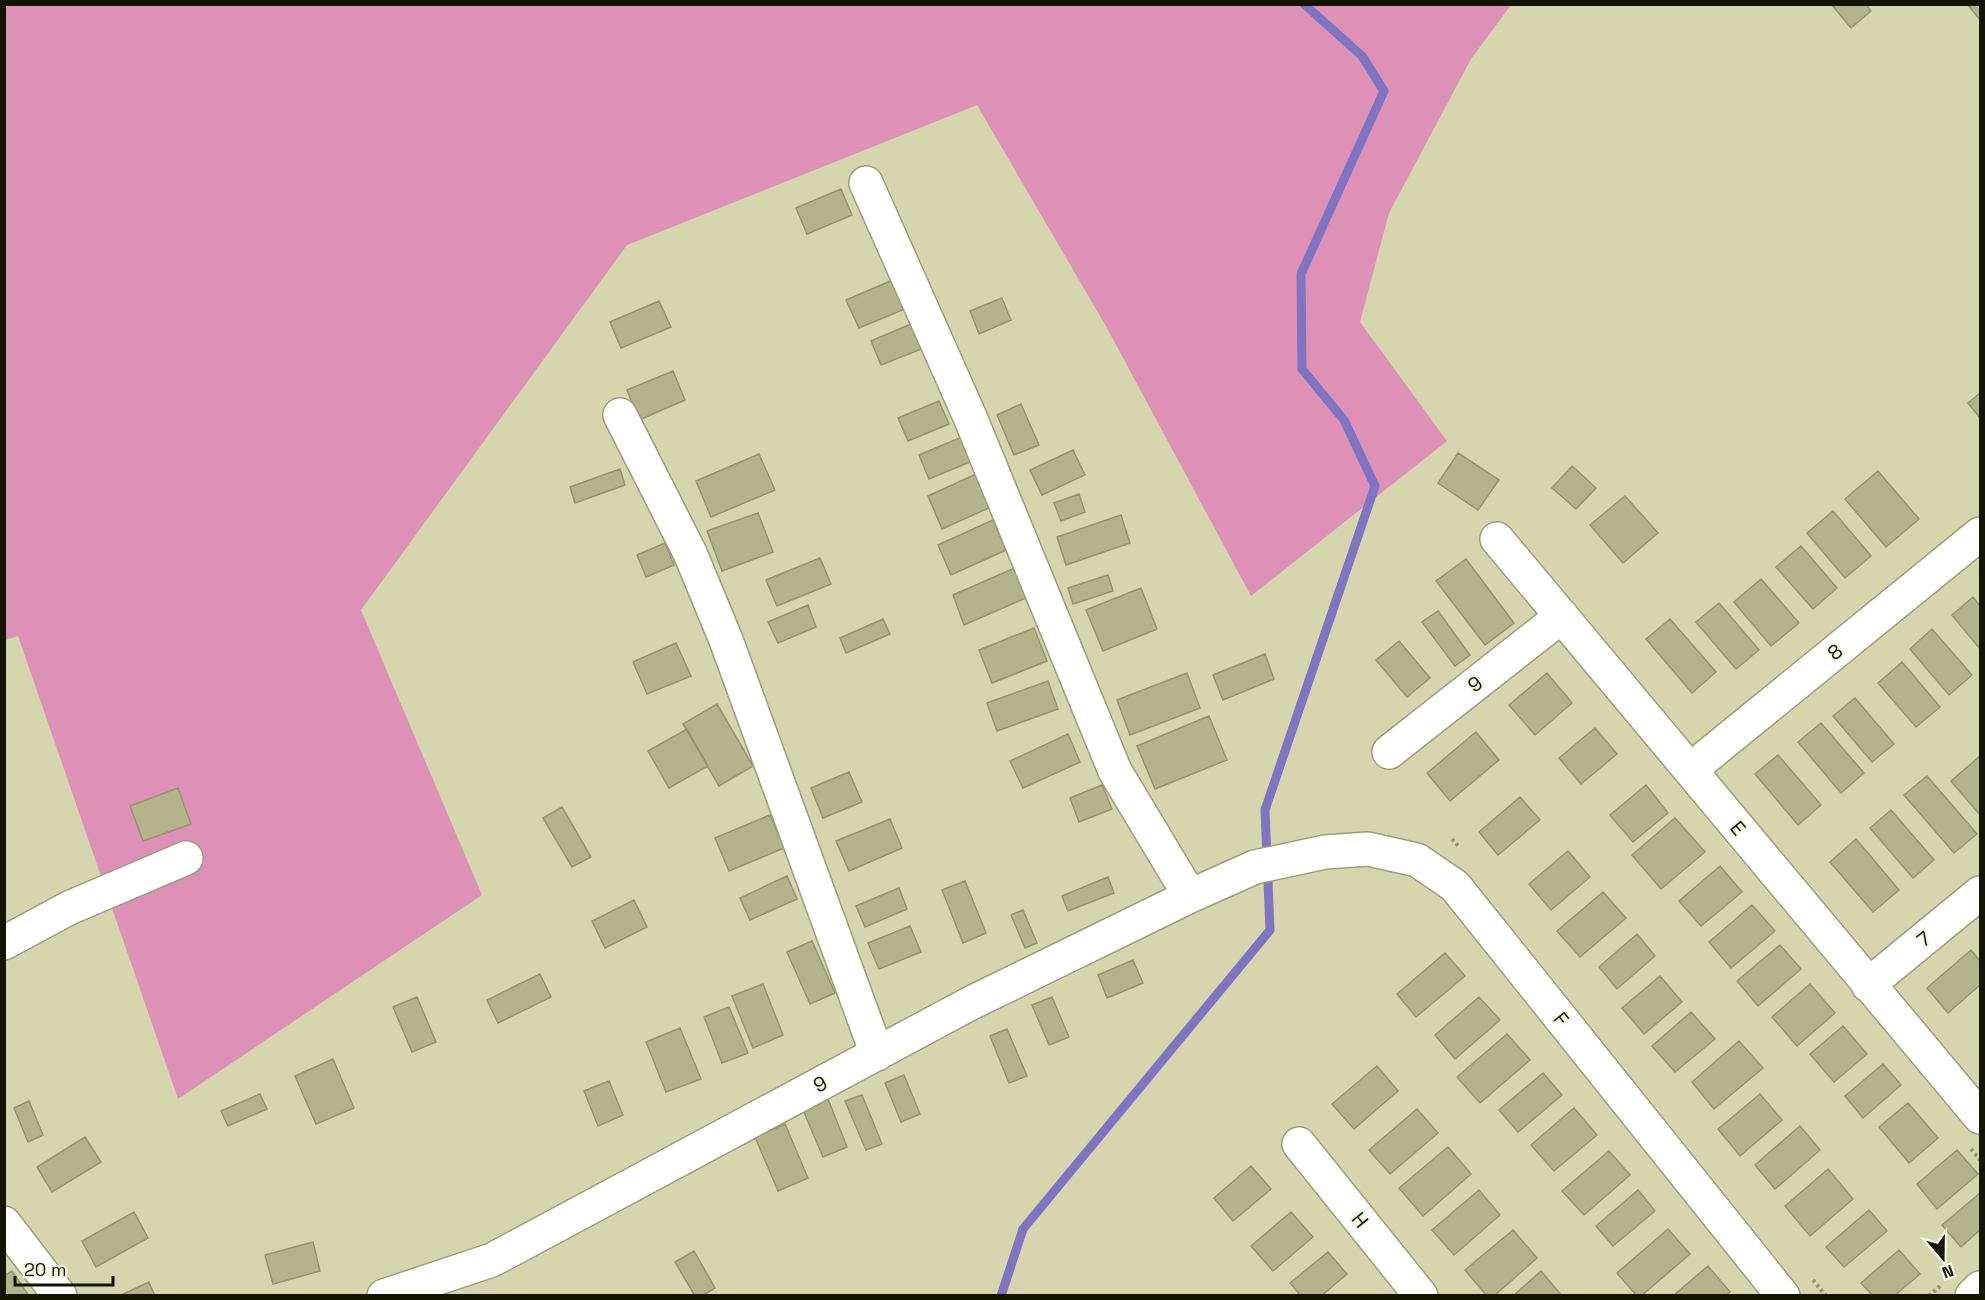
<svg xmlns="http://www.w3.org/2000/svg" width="1985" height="1300" viewBox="0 0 1985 1300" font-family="'Space Grotesk',sans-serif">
<rect width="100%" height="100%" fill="#d5d6ad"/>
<path fill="#dd91b7" d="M5,5H1511L1471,59L1389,213L1360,322L1447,441L1251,596L1107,328L977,105L627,245L361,610L482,895L178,1099L18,636L5,640Z"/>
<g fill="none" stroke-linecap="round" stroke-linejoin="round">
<path stroke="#7f74c1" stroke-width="9" d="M1001,1296L1023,1229L1270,930L1265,810L1375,486L1344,420L1302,369L1301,274L1384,91L1362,56L1304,4"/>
</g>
<path fill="#b3b48c" stroke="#94956e" stroke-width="1.5" d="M1831,4H1866L1871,11L1851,28Z
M1967,4H1980V20Z
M841,189L852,215L807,234L796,208Z
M895,279L907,308L859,328L846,300Z
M1002,298L1011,320L979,334L970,311Z
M659,301L671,327L621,348L610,322Z
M911,324L921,349L881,365L871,341Z
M673,371L685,400L639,420L627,390Z
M1980,393V418L1968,403Z
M939,401L949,424L908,441L898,418Z
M1021,404L1039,445L1014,455L997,415Z
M962,437L972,461L929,479L919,455Z
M1073,450L1085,475L1042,495L1030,470Z
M1458,453L1499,480L1478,510L1438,483Z
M759,454L775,490L711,517L696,481Z
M1572,466L1596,488L1576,509L1552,488Z
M620,469L625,485L575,503L570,487Z
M1878,471L1919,519L1886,547L1845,499Z
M976,474L991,507L942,529L928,496Z
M1079,494L1085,512L1061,521L1054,503Z
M1625,496L1658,533L1623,563L1590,525Z
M1833,511L1871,556L1845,578L1807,533Z
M758,513L773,552L722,571L707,531Z
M1121,515L1130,543L1066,565L1057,537Z
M993,520L1006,550L951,575L938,545Z
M665,543L674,565L646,577L637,555Z
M1801,546L1837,588L1813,609L1776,567Z
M820,558L831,584L777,606L766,580Z
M1466,559L1514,623L1485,645L1436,581Z
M1017,567L1028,597L964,625L953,595Z
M1108,575L1113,591L1073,604L1068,588Z
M1761,579L1799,623L1771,646L1734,602Z
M1141,588L1157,629L1103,651L1086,610Z
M1973,597L1980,606V649L1952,615Z
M1719,603L1759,650L1736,669L1696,622Z
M808,605L816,627L778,643L768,622Z
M1438,611L1470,655L1455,666L1422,622Z
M883,619L890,634L846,653L840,638Z
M1670,619L1716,672L1692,693L1646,639Z
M1034,628L1047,661L992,683L979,650Z
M1932,629L1972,675L1949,695L1910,649Z
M1399,641L1430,678L1407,697L1376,660Z
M676,643L691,676L647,694L633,662Z
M1265,654L1274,679L1223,700L1213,675Z
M1902,662L1940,707L1916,727L1878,683Z
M1187,673L1200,708L1130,735L1117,700Z
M1547,673L1572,703L1535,735L1509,705Z
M1048,681L1058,709L997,731L987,703Z
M1855,698L1894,744L1872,762L1833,716Z
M717,704L753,766L719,786L683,724Z
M1209,716L1227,760L1155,789L1137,746Z
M1821,723L1864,773L1841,793L1798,742Z
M1595,728L1617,754L1581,784L1559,758Z
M687,729L708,766L669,788L648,751Z
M1476,732L1499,760L1450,801L1427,773Z
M1068,734L1080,762L1023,788L1010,761Z
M1778,755L1821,805L1798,825L1755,774Z
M1980,756V815L1951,781Z
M849,772L862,802L823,818L811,788Z
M1927,776L1977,834L1954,853L1904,795Z
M1102,785L1112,809L1079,822L1070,798Z
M1646,785L1668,813L1633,842L1610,815Z
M178,788L191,824L143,841L130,806Z
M1520,797L1540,820L1498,855L1479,832Z
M562,807L591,857L572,867L543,818Z
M1891,810L1934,860L1913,878L1870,828Z
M770,815L784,848L729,871L715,838Z
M1675,818L1705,852L1661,889L1632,855Z
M890,819L902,848L849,871L836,841Z
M1856,839L1899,890L1873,912L1830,862Z
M1568,851L1590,877L1551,910L1529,884Z
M1720,866L1742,892L1701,926L1679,901Z
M787,876L797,899L750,920L740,898Z
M1108,877L1114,893L1068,911L1062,896Z
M965,881L986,933L963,943L942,890Z
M899,888L907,909L865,927L856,906Z
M1603,892L1626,918L1580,957L1557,931Z
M634,900L647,927L605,948L592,921Z
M1752,905L1775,931L1731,968L1709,942Z
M1023,910L1037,943L1025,948L1011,915Z
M910,926L921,952L879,969L868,943Z
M1637,934L1655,956L1617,989L1599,967Z
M812,941L835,993L810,1004L787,952Z
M1780,945L1801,969L1758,1006L1737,981Z
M1971,950L1980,961V985L1948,1013L1927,988Z
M1445,953L1465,976L1416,1017L1397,994Z
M1133,960L1143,983L1107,998L1098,975Z
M540,974L551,997L498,1023L487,1000Z
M1660,976L1682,1002L1644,1034L1622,1008Z
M763,984L783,1035L753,1048L732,996Z
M1810,984L1835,1013L1797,1046L1772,1017Z
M417,997L436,1042L412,1052L393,1007Z
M1052,997L1069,1037L1049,1045L1032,1005Z
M1479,997L1500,1020L1455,1059L1435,1035Z
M729,1007L748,1053L722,1063L704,1017Z
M1691,1012L1715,1039L1675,1072L1652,1046Z
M1843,1026L1867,1054L1834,1082L1810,1054Z
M680,1028L701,1079L666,1092L646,1042Z
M1007,1029L1027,1076L1009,1083L990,1036Z
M1507,1034L1530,1060L1480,1103L1457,1077Z
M1739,1041L1763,1068L1714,1109L1692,1082Z
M333,1059L354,1108L316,1124L295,1076Z
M1883,1064L1901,1085L1863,1118L1845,1096Z
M1377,1066L1398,1091L1354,1129L1332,1104Z
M1543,1073L1562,1095L1518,1132L1499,1110Z
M904,1075L920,1114L901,1122L885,1083Z
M609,1081L623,1115L598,1126L584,1091Z
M260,1094L267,1109L228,1126L221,1111Z
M1760,1094L1782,1120L1740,1156L1718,1129Z
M862,1095L882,1144L866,1150L845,1101Z
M828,1099L847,1147L823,1157L803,1110Z
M29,1101L43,1135L28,1142L14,1108Z
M1908,1103L1938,1138L1909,1163L1879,1127Z
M1574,1108L1597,1135L1554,1171L1531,1145Z
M1417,1109L1438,1133L1390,1174L1369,1150Z
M785,1124L808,1178L778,1191L755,1137Z
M1800,1126L1820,1150L1775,1189L1755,1165Z
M85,1137L101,1162L52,1192L37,1167Z
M1448,1147L1471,1174L1423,1216L1399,1188Z
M1957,1150L1978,1174L1937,1209L1917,1184Z
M1609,1151L1630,1175L1584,1215L1562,1191Z
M1251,1166L1271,1189L1233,1221L1214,1198Z
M1828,1169L1853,1199L1810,1236L1785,1206Z
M1479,1190L1500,1215L1454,1255L1432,1230Z
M1638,1190L1655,1211L1613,1246L1596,1226Z
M1980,1193V1230L1961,1247L1942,1225Z
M1869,1210L1887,1231L1844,1267L1826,1247Z
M134,1212L148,1238L96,1267L82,1241Z
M1291,1212L1313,1237L1273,1271L1251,1246Z
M1668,1229L1690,1254L1641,1296H1637L1617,1273Z
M1513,1230L1537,1258L1494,1296H1487L1465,1270Z
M313,1242L320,1271L273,1284L265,1255Z
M1899,1250L1920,1274L1894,1296H1873L1861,1283Z
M694,1251L715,1288L702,1296H695L675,1262Z
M1328,1252L1347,1274L1321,1296H1301L1290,1283Z
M1708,1266L1730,1292L1725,1296H1673Z
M12,1271L29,1296H4V1276Z
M1541,1271L1562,1296H1513Z
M149,1282L155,1296H119Z"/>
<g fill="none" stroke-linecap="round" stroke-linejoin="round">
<defs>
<path id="minor" d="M866,183L970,417L1115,771L1190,896
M620,415L690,553L726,640L877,1054
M1497,539L1980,1117
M1389,752L1562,616
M1690,770L1980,534
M4,943L69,908L186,858
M1868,985L1980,893
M1299,1144L1421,1296
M4,1223L60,1296
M384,1296L492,1260L971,1003L1190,896L1255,867L1325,852L1368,849L1417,860L1455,886L1783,1296
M1972,1296L1980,1288"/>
</defs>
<use href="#minor" stroke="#9d9d77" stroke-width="36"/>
<path stroke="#969776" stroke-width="4" stroke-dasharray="3 3" stroke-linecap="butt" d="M1452,839L1459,847
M1971,1149L1980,1160
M1813,1280L1826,1296
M1929,1296L1940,1286"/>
<use href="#minor" stroke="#fff" stroke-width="33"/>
</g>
<g text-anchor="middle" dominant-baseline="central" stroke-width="4.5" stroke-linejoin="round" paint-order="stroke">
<g font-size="20" fill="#141405" stroke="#f4f5e0">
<text transform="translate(1835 652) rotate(-39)">8</text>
<text transform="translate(1475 684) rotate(-38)">9</text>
<text transform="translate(1738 828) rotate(50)">E</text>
<text transform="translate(1924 939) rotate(-39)">7</text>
<text transform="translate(1561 1019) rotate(51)">F</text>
<text transform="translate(820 1084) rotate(-28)">9</text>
<text transform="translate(1360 1220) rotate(51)">H</text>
</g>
</g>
<rect width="1985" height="1300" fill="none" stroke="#141405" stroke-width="12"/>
<g transform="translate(1943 1258) rotate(160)" stroke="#f4f5e0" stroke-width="4.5" paint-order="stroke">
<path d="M0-4.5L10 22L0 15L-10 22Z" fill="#141405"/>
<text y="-9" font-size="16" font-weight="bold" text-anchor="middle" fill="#141405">N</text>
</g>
<path d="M15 1276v9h98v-9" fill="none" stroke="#141405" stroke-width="3"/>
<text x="24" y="1276" font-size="18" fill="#141405" stroke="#f4f5e0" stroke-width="4.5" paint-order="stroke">20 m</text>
</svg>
